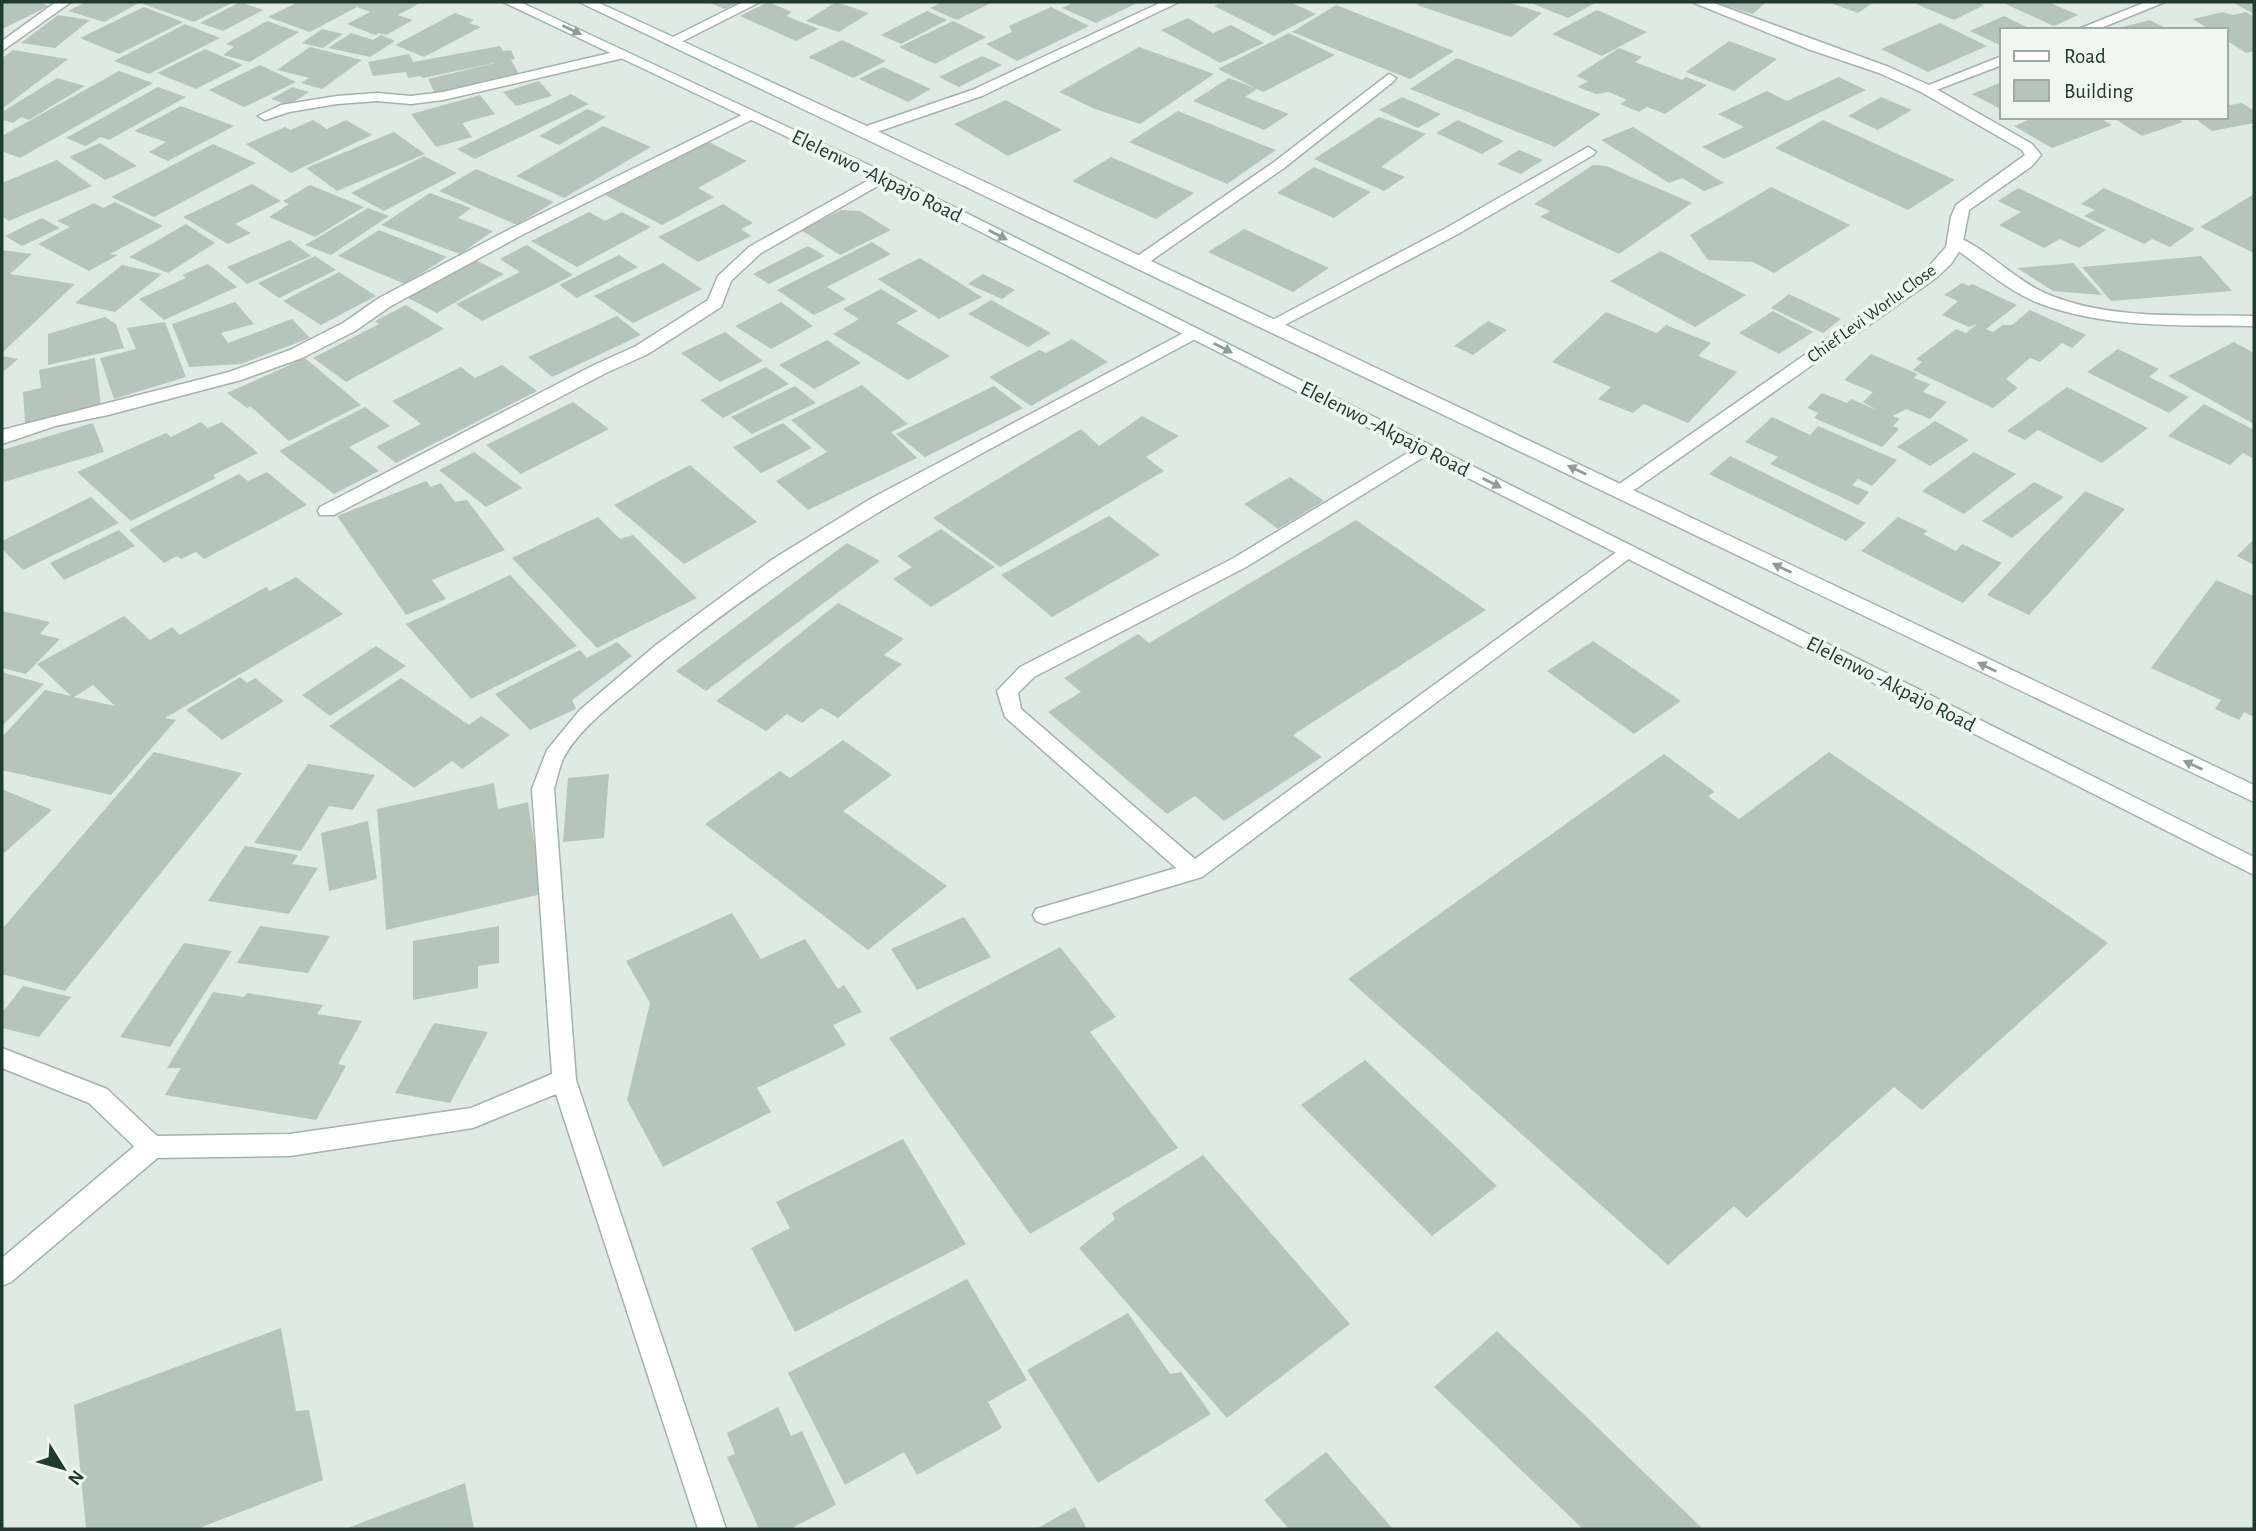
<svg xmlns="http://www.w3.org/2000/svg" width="2256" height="1531" viewBox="0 0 2256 1531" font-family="'Alegreya Sans',sans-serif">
<rect width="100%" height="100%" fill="#e0eae4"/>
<path fill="#b5c5bc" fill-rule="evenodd" d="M2,2H37L49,6L2,29Z
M86,2H141L104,22L68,11Z
M147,2H234L194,22L143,4Z
M240,2L263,10L223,31L200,23Z
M298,2H422L398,15L413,20L386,35L379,33L375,35L347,24L370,12L357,7L310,32L268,17Z
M708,2H740L725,9Z
M768,2L792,12L786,16L819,29L796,41L740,16Z
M836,2L869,13L839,32L806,21Z
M943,2H993L957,20L930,8Z
M1074,2H1139L1096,23L1062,8Z
M1223,2H1290L1316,14L1274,36L1214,6Z
M1422,2H1507L1542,13L1511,37L1417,5Z
M1528,2H1597L1568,18Z
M1721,2H1766L1753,14L1719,4Z
M1828,2H1874L1858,13Z
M1919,2H1977L1984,5L1954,20L1916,4Z
M2001,2H2048L2078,15L2054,26Z
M2232,2H2254V14Z
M1336,5L1454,51L1410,79L1292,32Z
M144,7L183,22L119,54L80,38Z
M1051,7L1089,26L1017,61L986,44L1012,32L1009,26Z
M1597,10L1647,32L1602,56L1552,34Z
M927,11L947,20L901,44L881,35Z
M2223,12L2233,15L2246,12L2254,17V51L2246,53L2226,40V30H2210L2193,19Z
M455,13L474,20L469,23L481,27L424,57L395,45Z
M58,15L90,20L55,48L21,43Z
M2004,16L2033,30H2002V46L1970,31Z
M1188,18L1213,33L1231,25L1264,43L1220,63L1161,30Z
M2150,20L2169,30H2128L2123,27Z
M267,21L299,32L250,62L223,55L234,47L226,44Z
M953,21L986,37L935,64L899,47Z
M1940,23L1987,46L1928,72L1881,49Z
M185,24L220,38L149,74L114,61Z
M322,29L343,34L323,48L302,43Z
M351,33L373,40L381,35L395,41L370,57L328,48Z
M1289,33L1335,55L1263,92L1218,69Z
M842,40L886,61L853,78L808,57Z
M1729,41L1777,59L1734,91L1686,72Z
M500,46L503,51L511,50L515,59L511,60L519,74L435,93L428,79L499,62L423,78L420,76L408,78L406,72L373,76L368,62L409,54L413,62Z
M310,47L362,60L322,89L301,83L309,78L277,70Z
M1139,47L1214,74L1140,124L1095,109L1059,92Z
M1619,48L1642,57L1635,62L1682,80L1686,77L1707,85L1665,114L1647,107L1639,112L1620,104L1627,100L1609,92L1596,94L1578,87L1588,81L1576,76Z
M205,49L243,65L196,89L157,73Z
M13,50L68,59L2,109V58Z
M982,56L1002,65L959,87L939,77Z
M1457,58L1601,114L1555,147L1410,89Z
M260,65L296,82L244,107L209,90Z
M883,67L931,89L908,102L859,79Z
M119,71L153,83L20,158L2,151V136Z
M1839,77L1866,90L1724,159L1702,147L1744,127L1718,114L1767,91L1787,101Z
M57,78L85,86L29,120L21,117L13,123L2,120V112Z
M1229,78L1257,89L1245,97L1289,114L1264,130L1193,101Z
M539,81L552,96L516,106L503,92Z
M2002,82V110L1972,94Z
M158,87L186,97L109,140L101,137L86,146L66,138Z
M292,87L309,92L289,105L271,99Z
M571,94L589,104L475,159L457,149Z
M480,95L495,114L462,123L472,137L436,147L411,114Z
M1402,97L1441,114L1418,128L1379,110Z
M1881,97L1912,110L1878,130L1848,116Z
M1006,100L1062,130L1008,156L954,124Z
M2226,102L2230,105L2242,103L2254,111V123L2212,131L2193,117H2226Z
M181,106L234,126L168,161L149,152L166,142L134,131Z
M587,109L606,117L559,145L539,136Z
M1178,111L1276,150L1227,184L1129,142Z
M1379,117L1426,134L1381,167L1405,177L1384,191L1314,159Z
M2036,117H2098L2112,125L2052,148L2014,126Z
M2112,117H2175L2183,122L2142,136Z
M313,120L327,129L346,120L372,135L291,173L246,144L285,127L290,130Z
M1458,120L1504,141L1482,154L1436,133Z
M1823,120L1955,180L1908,210L1775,148Z
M603,126L651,147L564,198L516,176Z
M1633,127L1724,183L1704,191L1682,178L1669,183L1601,140Z
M394,132L425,154L337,191L306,168Z
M707,141L747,161L698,188L714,197L662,225L605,195Z
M100,143L137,166L105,180L69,157Z
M213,144L256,163L154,217L111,197Z
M1519,150L1543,160L1521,174L1497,164Z
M424,156L457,173L384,211L351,193Z
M1111,157L1194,193L1156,219L1072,181Z
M57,160L92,186L9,221L2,216V183Z
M1593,165L1606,166L1692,203L1619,254L1540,217L1550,211L1534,204Z
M1314,167L1371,192L1334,218L1277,193Z
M476,169L554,202L517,225L439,191Z
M252,184L281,201L235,224L251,233L228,244L183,217Z
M310,185L364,207L315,237L269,217L289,204L283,201Z
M1771,187L1850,225L1774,273L1753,262L1708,260L1690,235Z
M2018,188L2106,230L2079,248L2060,239L2044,248L1999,225L2021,212L1998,201Z
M2104,188L2195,229L2170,247L2152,239L2144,244L2084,216L2095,210L2081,204Z
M430,193L471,208L458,218L493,231L460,254L381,225Z
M2254,194V253L2200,227Z
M115,202L163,226L110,254L118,255L89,271L38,244L70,227L57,221L94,203L103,208Z
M723,204L753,223L741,229L751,236L698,262L658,237Z
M368,208L389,216L331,255L305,245Z
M841,210L860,211L891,230L840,255L801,230Z
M589,212L605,221L622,212L651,227L577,267L531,241Z
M42,218L60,228L22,246L5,236Z
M186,224L215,243L168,273L129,257Z
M1244,229L1329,268L1293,292L1208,252Z
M379,230L447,257L405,284L338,256Z
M290,240L311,256L247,284L227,267Z
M872,242L891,254L827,287L846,299L814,315L777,290Z
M527,245L573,275L482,321L456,304L520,272L500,259Z
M808,246L825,256L769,284L753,274Z
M2,250L32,254L10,274L75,284L2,353Z
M1661,251L1746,295L1695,327L1610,281Z
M619,255L638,267L577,298L559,285Z
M315,256L336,270L279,298L258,283Z
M2201,256L2232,291L2111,301L2082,267Z
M920,258L982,297L939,319L878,279Z
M475,260L504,274L437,313L408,298Z
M663,263L702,289L633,323L594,296Z
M2073,263L2102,295L2053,291L2017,268Z
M208,264L237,287L164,320L139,299L186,278L182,275Z
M122,265L162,274L115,312L75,303Z
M339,272L376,296L321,325L283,301Z
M983,274L1015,290L1002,299L968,284Z
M1962,283L1969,286L1972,284L2017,305L1986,329L1993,332L2003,325H2012L2030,310L2086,335L2072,348L2062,343L2040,362L2030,358L2006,379L2018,388L1993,408L1913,370L1922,362L1916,359L1956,329L1966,333L1977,324L1969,327L1942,315L1958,301L1944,295Z
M881,289L918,311L896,323L950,356L908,380L833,334L859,319L843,309Z
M1789,294L1841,319L1823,333L1771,308Z
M991,300L1051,333L1028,347L968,314Z
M235,302L254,324L221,333L228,343L292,319L310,338L241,364L189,367L172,324Z
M781,302L813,326L771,349L735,326Z
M406,305L444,329L346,382L313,358L379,324L375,321Z
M1773,311L1813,332L1779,354L1739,333Z
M1606,312L1657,333L1666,325L1711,343L1698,356L1737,372L1688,423L1644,404L1633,413L1598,399L1611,387L1552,362Z
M617,316L641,335L552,377L528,357Z
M105,317L116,324L124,348L48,365V334Z
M1488,321L1507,330L1473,355L1454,346Z
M165,322L186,377L114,399L100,358L136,349L127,328Z
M725,332L763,361L720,382L681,353Z
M1072,339L1108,362L1031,406L989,377L1039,350L1046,353Z
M827,340L861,363L814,389L779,365Z
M2234,342L2254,353V424L2168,376Z
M2118,349L2159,369L2149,377L2189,397L2169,413L2087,372Z
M1871,354L1918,374L1914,378L1930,384L1923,392L1947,402L1930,419L1906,409L1893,416L1900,419L1893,426L1899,429L1882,447L1814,418L1818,413L1807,408L1822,393L1847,403L1851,399L1877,410L1863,402L1873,392L1844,380Z
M2,356L18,359L2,373Z
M95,358L101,406L25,423L23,392L41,388L39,370Z
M305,358L361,405L289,441L250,406L247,408L227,393Z
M502,365L537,391L396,463L376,447L421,424L392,401L461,367L475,378Z
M766,367L789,384L723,418L700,400Z
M862,385L908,424L891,432L917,458L808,510L776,481L827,452L791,420Z
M795,386L816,403L752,434L731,417Z
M994,386L1023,408L925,457L896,434Z
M2067,387L2148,428L2102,463L2038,430L2025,440L2007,431Z
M573,402L609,429L521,474L486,445Z
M2204,404L2254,430V459L2243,453L2230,465L2168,436Z
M365,407L390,426L349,447L379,471L334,494L279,451Z
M1142,416L1179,436L1146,457L1164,471L1000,567L933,518L1081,429L1099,446Z
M1772,417L1810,435L1818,426L1897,460L1872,486L1858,479L1852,485L1869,492L1858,505L1770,464L1778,457L1745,442Z
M1935,421L1969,440L1930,466L1897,447Z
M201,422L208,428L222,422L258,453L213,475L216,478L131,521L77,472L166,433L171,437Z
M93,423L104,452L4,482L2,450Z
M783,423L812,448L761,473L733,447Z
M474,452L522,488L486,507L439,470Z
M1974,452L2016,474L1964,514L1922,491Z
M1730,456L1866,523L1846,541L1709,474Z
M690,465L757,522L684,564L614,505Z
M267,472L307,505L204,559L196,552L181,559L177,556L164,563L129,530L239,474L248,481Z
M1290,477L1324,501L1278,529L1244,504Z
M426,481L431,487L441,483L455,502L467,500L505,550L432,580L446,599L406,615L337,516Z
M2034,482L2064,497L2012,538L1982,521Z
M2085,491L2125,509L2029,615L1987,595Z
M91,497L119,523L23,570L2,549V541Z
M1109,516L1160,555L1052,617L1001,575Z
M598,517L620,539L633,535L697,598L597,648L512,558Z
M1898,517L1928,531L1923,534L1956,551L1962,544L2002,563L1963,603L1861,551Z
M1356,520L1486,610L1293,735L1322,757L1224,821L1195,796L1167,814L1048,712L1081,692L1064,678L1138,634L1149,643Z
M941,529L995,567L931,607L893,579L912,567L897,556Z
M119,530L135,546L64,580L50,563Z
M2254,539V565L2237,556Z
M847,543L880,561L706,691L676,671Z
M510,575L577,646L471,699L406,624Z
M296,577L343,614L165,718L176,720L111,795L2,770V737L45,690L71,696L37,664L124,616L150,640L172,627L180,635L266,587L270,591ZM93,685L115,706L74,697Z
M2216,580L2254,596V717L2244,712L2239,720L2215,709L2221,700L2151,668Z
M838,603L904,639L884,655L902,664L838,718L821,708L802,723L787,714L766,731L716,701Z
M2,611L50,622L40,634L60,639L26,674L2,668Z
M1593,641L1681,701L1634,734L1547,671Z
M617,642L632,656L572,700L576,709L530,730L495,694L580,650L587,658Z
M376,646L406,666L330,716L302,695Z
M2,672L44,684L2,726Z
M240,677L247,683L255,678L284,701L222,740L186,710Z
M401,678L469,725L481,716L510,735L462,769L452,761L414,788L329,726Z
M843,740L892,775L843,811L947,886L868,950L705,824L780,771L790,778Z
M154,752L242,773L65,991L2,974V929Z
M1829,752L2108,943L1922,1110L1894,1087L1747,1218L1734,1206L1668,1265L1348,979L1664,754L1715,792L1708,796L1739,819Z
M308,764L375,775L353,810L329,806L301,851L254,843Z
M609,774L604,838L563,842L568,778Z
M494,783L498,809L528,802L542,894L386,930L377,809Z
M2,789L52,810L2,855Z
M368,821L377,879L329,891L321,833Z
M245,846L298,855L292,864L318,868L289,914L208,901Z
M732,913L761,959L805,939L838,989L844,985L862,1012L833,1025L846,1045L757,1088L771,1112L663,1167L627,1100L650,1003L626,961Z
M964,917L991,957L917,990L891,949Z
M260,926L330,936L308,973L237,963Z
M499,926V963L478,966V988L413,1000V941Z
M184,943L232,951L170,1047L120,1037Z
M1060,947L1116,1017L1090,1032L1178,1148L1030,1234L889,1038Z
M23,986L71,997L39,1037L2,1028V1013Z
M213,992L244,997L247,993L323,1005L317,1014L362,1021L338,1064L346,1066L316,1120L165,1095L181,1068H167Z
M434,1023L488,1032L450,1103L395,1093Z
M1365,1060L1497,1186L1432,1236L1301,1105Z
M903,1139L966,1244L795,1332L751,1248L790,1228L776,1202Z
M1203,1155L1350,1324L1227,1418L1079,1248L1115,1219L1112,1213Z
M967,1279L1027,1380L988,1402L1002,1428L917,1475L904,1452L845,1485L788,1373Z
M1128,1313L1170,1374L1181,1372L1211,1414L1098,1483L1027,1370Z
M281,1328L296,1411L309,1410L323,1480L197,1529H86L74,1405Z
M1497,1331L1703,1529H1583L1434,1387Z
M778,1407L791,1436L802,1431L836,1505L790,1529H759L727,1457L735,1454L727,1433Z
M1326,1452L1393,1529H1289L1264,1500Z
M465,1483L474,1529H345Z
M1075,1507L1087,1529H1036Z"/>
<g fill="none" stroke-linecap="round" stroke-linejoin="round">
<defs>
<path id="lane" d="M2146,2H2165L2096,30H2076Z
M2002,56V65L1931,92L1926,93L1919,89Z
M1956,237C1981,244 2017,282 2047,294C2111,321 2186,314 2254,316V326C2182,325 2104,329 2036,302C2005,289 1978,264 1950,245L1948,242Z
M1424,443L1433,449L1430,453L1246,567L1034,677L1018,693L1021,709L1195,859L1622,548H1636L1638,552L1202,877L1044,924L1036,921L1033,915L1036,909L1176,868L1005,717L997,691L1020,667L1232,559Z
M152,1136L161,1139L164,1147L161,1155L11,1282L2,1286V1258L143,1139Z"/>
<path id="street" d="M56,2H71L2,51V41Z
M743,2H760L677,44L672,45L665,41Z
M1162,2H1179L982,96L871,134H861L859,131L861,128L972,90Z
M1692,2H1711L1889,67L1931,86L2032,144L2041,155L2032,166L1969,210L1962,247L1951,264L1936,278L1627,495H1615L1612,491L1615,487L1924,272L1946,247L1951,217L1956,205L2025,155L2022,150L1921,92L1879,73L1808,49Z
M623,50L630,54L628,57L443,100L411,104L377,101L337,104L289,112L265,120L258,116L281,105L337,96L377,93L411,96L443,92Z
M1389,74L1396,78L1394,81L1284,168L1145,265H1133L1131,262L1133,259L1274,162Z
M750,111L757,115L755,118L522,235L391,306L355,331L302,358L241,380L108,415L55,426L2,444V430L229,372L290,350L343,323L379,298L510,229Z
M1588,147L1596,152L1593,155L1458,234L1279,328L1273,329L1265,324L1446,228Z
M883,172L888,174L891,177L888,180L761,253L731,281L721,307L648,354L606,373L334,515H320L318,511L320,507L594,365L636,346L708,300L718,276L749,247Z
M1193,328L1201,333L1199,337C1007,441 808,536 641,680C616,701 578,729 563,759C559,768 557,779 554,789L576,1080L726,1529H698L556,1094L473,1128L290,1156L152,1158L143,1155L89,1103L2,1068V1048L107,1089L157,1136L290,1134L471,1108L552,1074L532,789L547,750L580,710L656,645L773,559L872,498Z"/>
<path id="secondary" d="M503,2H520L888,174L2254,857V875L878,180Z
M579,2H597L871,128L2254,785V802Z"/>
</defs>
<use href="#lane" stroke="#a3b2aa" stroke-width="3"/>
<use href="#street" stroke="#a3b2aa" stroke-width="3"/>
<use href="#secondary" stroke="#9fb6a9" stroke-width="3"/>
<use href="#lane" fill="#fff" fill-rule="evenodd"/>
<use href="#street" fill="#fff" fill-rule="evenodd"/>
<use href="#secondary" fill="#fff" fill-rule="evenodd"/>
</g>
<defs><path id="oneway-solid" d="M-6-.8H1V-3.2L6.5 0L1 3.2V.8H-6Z" transform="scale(1.75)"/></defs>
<g fill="#909c97">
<use href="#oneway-solid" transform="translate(572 30) rotate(25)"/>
<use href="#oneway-solid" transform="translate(998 235) rotate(27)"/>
<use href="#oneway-solid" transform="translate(1223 348) rotate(27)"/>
<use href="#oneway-solid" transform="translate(1577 470) rotate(-154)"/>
<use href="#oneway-solid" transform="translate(1492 483) rotate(27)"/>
<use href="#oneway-solid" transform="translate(1782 568) rotate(-154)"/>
<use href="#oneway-solid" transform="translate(1987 667) rotate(-154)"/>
<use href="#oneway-solid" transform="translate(2193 765) rotate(-155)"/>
</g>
<g text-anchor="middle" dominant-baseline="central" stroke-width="7" stroke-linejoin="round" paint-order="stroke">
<g font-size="18" fill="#213a2f" stroke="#f0f7f2">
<text transform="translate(1872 314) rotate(-36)">Chief Levi Worlu Close</text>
</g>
<g font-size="21" fill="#213a2f" stroke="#f0f7f2">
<text transform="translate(877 176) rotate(26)">Elelenwo -Akpajo Road</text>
<text transform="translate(1385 429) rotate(27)">Elelenwo -Akpajo Road</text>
<text transform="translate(1891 684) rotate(27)">Elelenwo -Akpajo Road</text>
</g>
</g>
<rect width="2256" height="1531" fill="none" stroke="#213a2f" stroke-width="7"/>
<rect x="2000" y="28" width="228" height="91" fill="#f0f7f2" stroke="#9daba4" stroke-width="2"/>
<rect x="2014" y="51" width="35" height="10" fill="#ffffff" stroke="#9daba4" stroke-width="2"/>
<text x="2064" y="63" font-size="21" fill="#213a2f">Road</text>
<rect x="2014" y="80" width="35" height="21" fill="#b5c5bc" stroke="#9daba4" stroke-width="2"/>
<text x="2064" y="98" font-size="21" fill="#213a2f">Building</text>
<g transform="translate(63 1468) rotate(127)" stroke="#f0f7f2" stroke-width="5" paint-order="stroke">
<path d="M0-5L12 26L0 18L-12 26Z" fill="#213a2f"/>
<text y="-10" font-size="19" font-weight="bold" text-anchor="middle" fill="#213a2f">N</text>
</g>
</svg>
